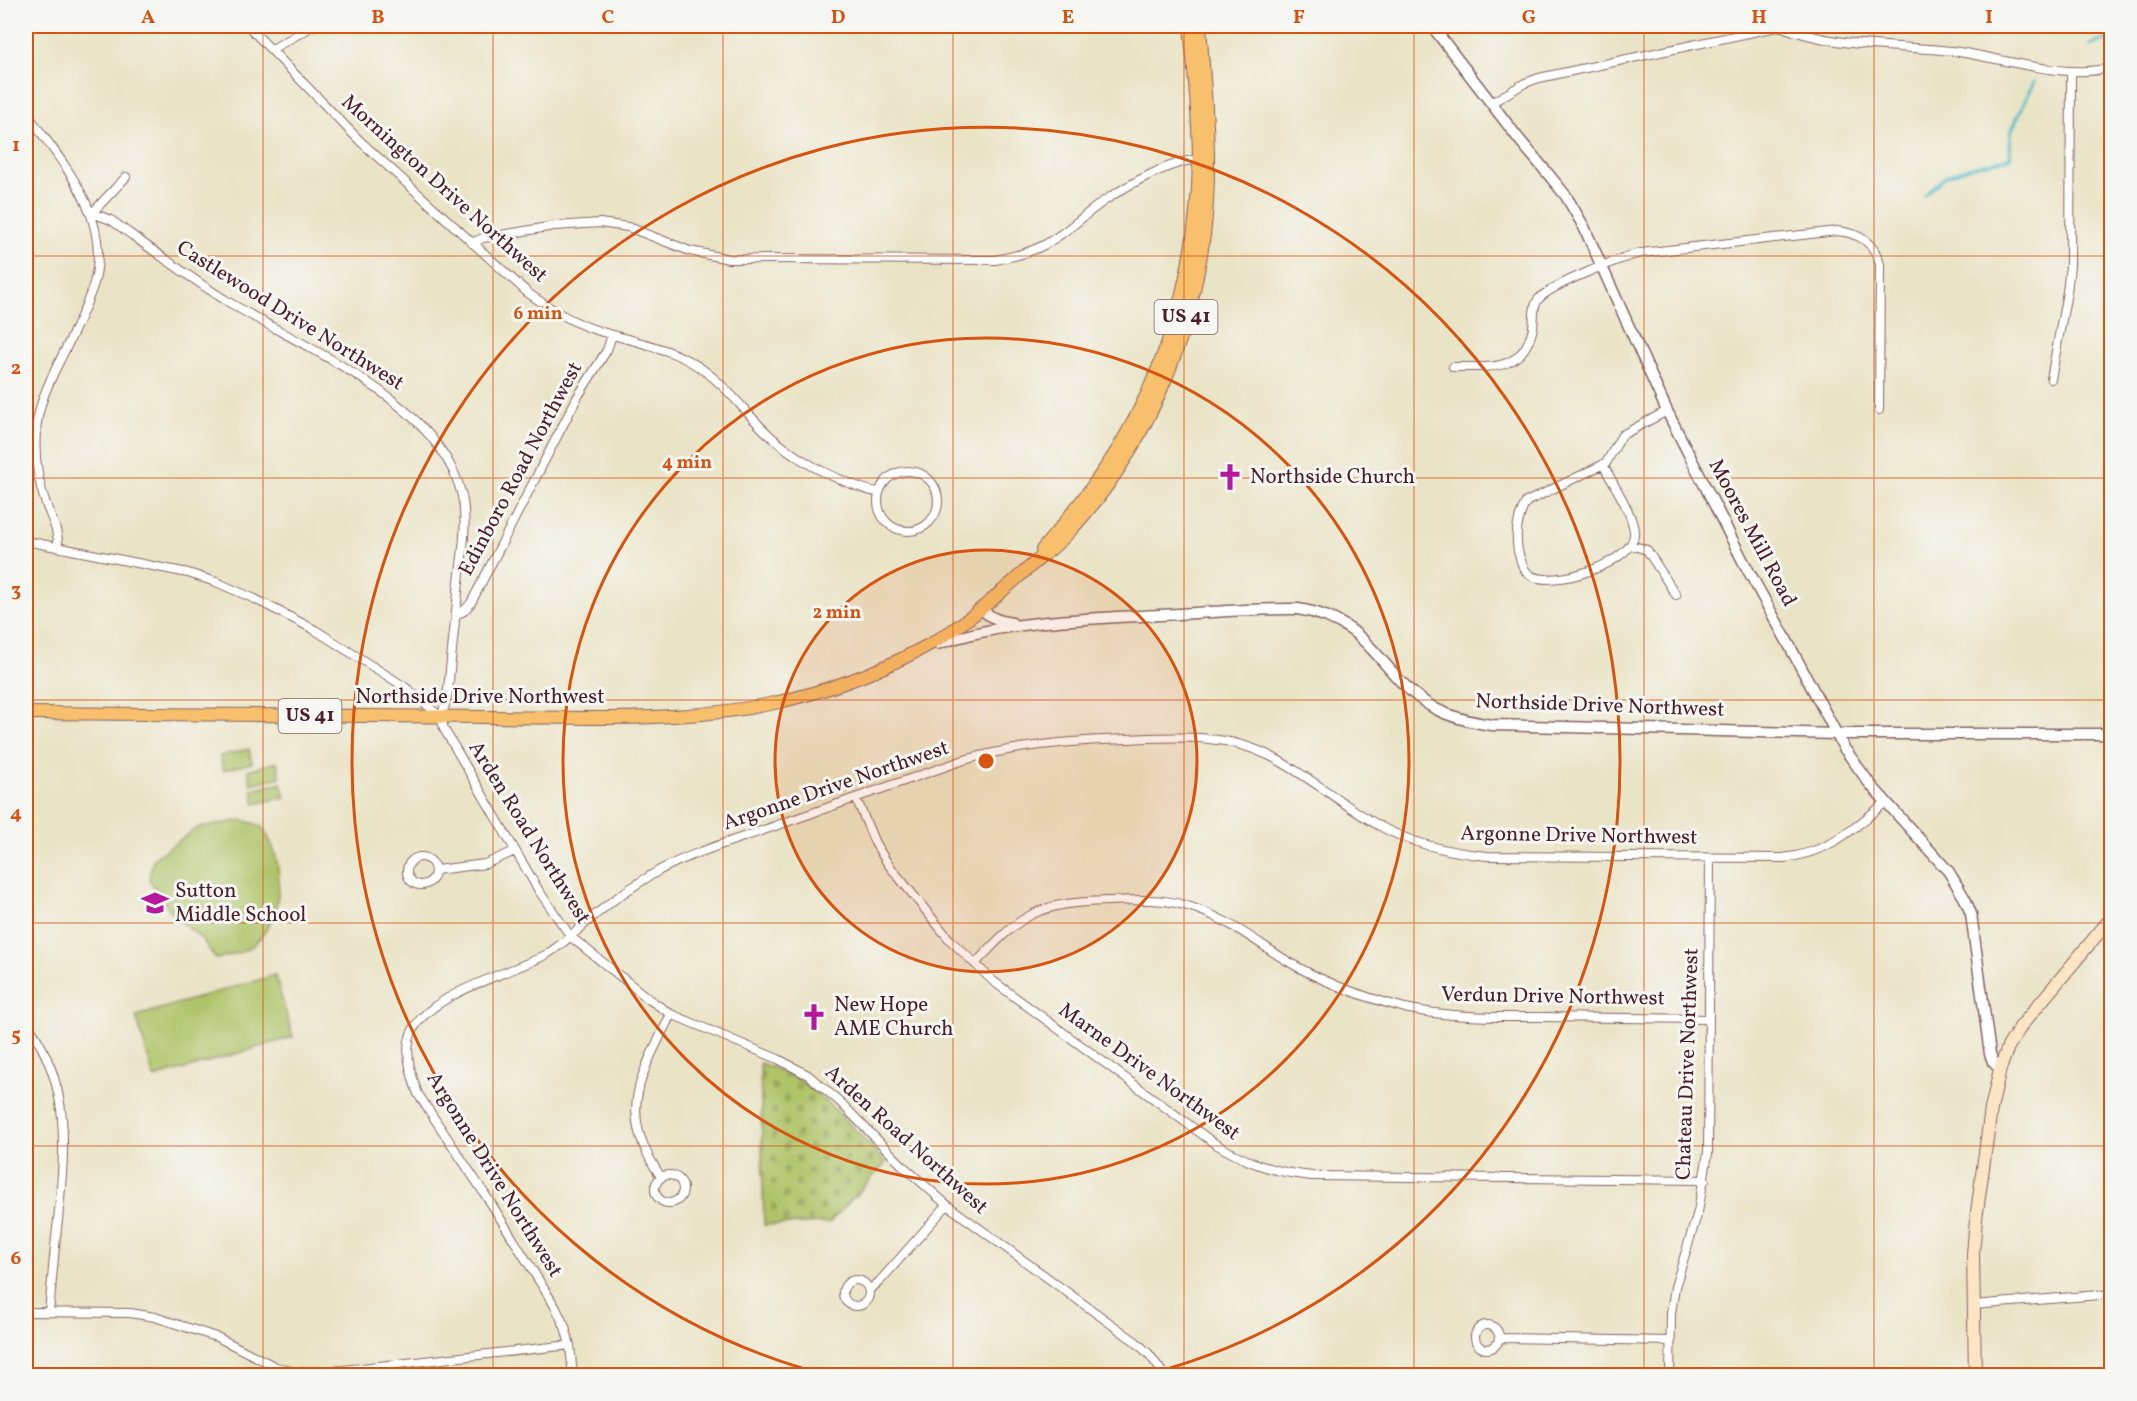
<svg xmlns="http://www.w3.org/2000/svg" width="2137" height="1401" viewBox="0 0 2137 1401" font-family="Vollkorn,serif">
<defs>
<pattern id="cemetery-stones" width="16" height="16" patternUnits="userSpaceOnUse" patternTransform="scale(1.5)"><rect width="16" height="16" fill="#afc469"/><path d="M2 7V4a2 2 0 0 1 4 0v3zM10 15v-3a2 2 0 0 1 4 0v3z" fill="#98a85b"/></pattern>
</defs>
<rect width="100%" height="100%" fill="#f6f6f2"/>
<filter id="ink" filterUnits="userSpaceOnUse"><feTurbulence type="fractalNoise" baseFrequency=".0167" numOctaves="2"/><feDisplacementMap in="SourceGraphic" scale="12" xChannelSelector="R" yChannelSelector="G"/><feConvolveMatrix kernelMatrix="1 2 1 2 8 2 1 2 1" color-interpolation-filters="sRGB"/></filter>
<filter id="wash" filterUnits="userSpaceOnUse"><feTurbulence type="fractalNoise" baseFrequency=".008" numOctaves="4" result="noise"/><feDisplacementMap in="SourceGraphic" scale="24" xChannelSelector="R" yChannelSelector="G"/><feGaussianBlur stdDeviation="1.35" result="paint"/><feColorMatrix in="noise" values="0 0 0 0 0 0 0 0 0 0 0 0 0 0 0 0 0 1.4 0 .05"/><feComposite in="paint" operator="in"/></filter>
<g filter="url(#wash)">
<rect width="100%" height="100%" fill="#eae4c6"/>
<path fill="#afc469" stroke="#7c724a" stroke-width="1.5" d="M249,749L252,763L223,770L220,756Z
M277,762L280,777L251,784L248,770Z
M281,783L285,797L255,804L252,790Z
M242,820C247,822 255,823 260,826C265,829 269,839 272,845C285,877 280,923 251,947C243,953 226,956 216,959L202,939L173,915L149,879L153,859L197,828Z
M275,975L293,1037L154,1078L136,1016Z"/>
<path fill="url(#cemetery-stones)" stroke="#7c724a" stroke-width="1.5" d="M760,1063C770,1067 781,1070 790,1075C828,1097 857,1132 886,1163L829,1223L764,1225Z"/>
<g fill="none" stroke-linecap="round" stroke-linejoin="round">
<path stroke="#4bb7c6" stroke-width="3" d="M2091,45L2112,38
M1925,195L1946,176L1971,167L2010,158L2011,132L2034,81"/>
</g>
</g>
<g filter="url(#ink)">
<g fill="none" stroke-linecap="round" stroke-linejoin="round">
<defs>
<path id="minor" d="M248,26L360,141L528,293C549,308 571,322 596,330C633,342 674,347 706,372C727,387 742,408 761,427C784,451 817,471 849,483C858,486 869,492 879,492
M834,26L847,29L868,26
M1780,26C1834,48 1896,45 1952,51C2000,57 2066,81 2112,67
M272,49L313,26
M1491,103L1525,83L1539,78L1781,26
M26,112C61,162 113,216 94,283C88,303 78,323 69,342C55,371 38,399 36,432C34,456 38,481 46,504C51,518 59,531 58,547
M126,177L92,213L111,220C150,248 187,276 227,301C302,348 440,400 462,496C468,523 462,554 459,582C455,621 451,660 447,699L441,717
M472,243L483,238L554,226L600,223L628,227L690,251L729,259L995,260C1012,257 1029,253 1044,245C1066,233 1084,215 1104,201C1129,184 1172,160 1202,159
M1453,367C1486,366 1520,374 1532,332C1535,322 1532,310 1537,301C1547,286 1622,257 1641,253L1837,231C1859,233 1874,242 1880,264L1879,410
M2051,379L2067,292L2070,266L2071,71
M1603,464C1612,483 1632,511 1634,531C1638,563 1551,589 1530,575C1523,571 1520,559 1518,551C1515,534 1517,518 1526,502L1606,463L1622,435L1667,411
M878 501a30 30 0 1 1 60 0a30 30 0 1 1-60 0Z
M26,541L188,573L216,582L255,599L315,630L405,687L441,717L444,729L539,891L571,937L650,1000L671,1014L778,1059L808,1075L839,1101L903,1166L947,1205L1136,1342L1149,1354L1165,1376
M1631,545L1647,550L1676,595
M456,615L464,611L471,603L577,398L607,350L612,335
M856,798L875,843L888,864L949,939L993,981L1214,1143C1247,1163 1273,1172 1312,1176L1705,1180
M407 871a14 14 0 1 1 28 0a14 14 0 1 1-28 0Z
M436,870L485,864L515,851
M975,964C1022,913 1037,903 1108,901C1133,900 1159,898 1184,905C1222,915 1251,938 1284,959C1321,982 1363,997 1405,1008C1450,1018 1496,1017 1541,1017C1597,1018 1653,1018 1709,1019
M26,1022C72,1085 65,1147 58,1220C54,1251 52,1282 49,1312
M655 1189a14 14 0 1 1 28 0a14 14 0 1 1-28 0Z
M661,1177C616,1111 640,1078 671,1014
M843 1293a13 13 0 1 1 26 0a13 13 0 1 1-26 0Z
M869,1290L879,1282L947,1205
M1973,1305L2112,1294
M26,1312L130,1313L155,1317L219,1338L276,1367L296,1372L343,1370L570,1345
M1475 1337a12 12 0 1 1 24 0a12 12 0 1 1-24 0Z
M1499,1338L1671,1341
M573,1376L570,1345L565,1327L556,1308L492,1205L418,1094C412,1077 406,1059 409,1041C417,995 512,974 547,954C567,942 582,925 600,911C619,895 639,882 660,870C696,851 737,840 775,826C838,804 901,782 964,760C1018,745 1071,741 1127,739C1176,737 1225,733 1270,756C1308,775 1341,804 1378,825C1411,844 1448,852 1487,856L1783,858C1829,853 1852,830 1886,802
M1670,1376L1671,1313L1675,1287L1698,1212L1708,1153L1710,858"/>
<path id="tertiary" d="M1432,26L1518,138L1549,175L1566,196L1584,227L1667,411L1743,561L1787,641L1844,748L1870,784L1949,872L1965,899L1971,914L1990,1054L1993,1062L2000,1069
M981,608C990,618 999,621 1012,623
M937,644C1008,620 1085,619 1160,615C1206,613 1252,608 1298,609C1374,621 1378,675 1434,708C1452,718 1471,722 1492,725L1836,734H2112"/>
<path id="secondary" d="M1975,1376L1973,1254L1976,1219L1991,1109L2000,1069L2008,1047L2021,1026L2112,917"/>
<path id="primary" d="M1042,550C1050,539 1060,529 1068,518C1088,493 1107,468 1123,440C1172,355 1197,260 1199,162C1199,117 1194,71 1190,26
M26,713L594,718C653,718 711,716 770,704C821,693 874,674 921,649C962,628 998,595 1032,565C1046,553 1060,543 1072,529C1145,450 1190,341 1204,235C1213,165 1205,95 1200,26"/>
</defs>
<use href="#minor" stroke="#826461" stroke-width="10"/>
<use href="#tertiary" stroke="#826461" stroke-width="13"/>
<use href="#secondary" stroke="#826461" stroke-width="14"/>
<use href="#primary" stroke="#826461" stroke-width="14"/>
<use href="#minor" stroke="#fff" stroke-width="8"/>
<use href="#tertiary" stroke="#fff" stroke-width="10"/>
<use href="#secondary" stroke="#fce5c4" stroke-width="12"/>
<use href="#primary" stroke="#f8bf6c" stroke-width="12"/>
</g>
</g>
<path fill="none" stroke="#d8530f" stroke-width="1.5" stroke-opacity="0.55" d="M263,26V1376M493,26V1376M723,26V1376M953,26V1376M1184,26V1376M1414,26V1376M1644,26V1376M1874,26V1376M26,256H2112M26,478H2112M26,700H2112M26,923H2112M26,1146H2112"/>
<circle cx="986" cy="761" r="211" fill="#d8530f" fill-opacity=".12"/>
<g fill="none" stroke="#d8530f" stroke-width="3">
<circle cx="986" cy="761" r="211"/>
<circle cx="986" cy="761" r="423"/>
<path d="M827 1375A634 634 0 1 1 1145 1375"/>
</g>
<defs>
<symbol id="church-bare" viewBox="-9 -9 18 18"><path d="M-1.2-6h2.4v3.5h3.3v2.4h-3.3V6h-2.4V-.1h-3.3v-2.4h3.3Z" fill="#b5179e" stroke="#f6f6f2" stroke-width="2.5" paint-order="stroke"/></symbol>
<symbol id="school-bare" viewBox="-9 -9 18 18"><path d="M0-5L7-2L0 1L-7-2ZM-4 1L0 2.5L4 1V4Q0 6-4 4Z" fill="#b5179e" stroke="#f6f6f2" stroke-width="2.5" paint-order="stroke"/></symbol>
</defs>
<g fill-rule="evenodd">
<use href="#church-bare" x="1211" y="458" width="38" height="38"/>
<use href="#school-bare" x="136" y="884" width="38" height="38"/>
<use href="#church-bare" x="795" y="998" width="38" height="38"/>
</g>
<g text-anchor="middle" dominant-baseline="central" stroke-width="6" stroke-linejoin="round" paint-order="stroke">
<g fill="#f6f6f2" stroke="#7e6067" stroke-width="1.5">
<rect x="1154.5" y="300" width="63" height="34" rx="4.5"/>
<rect x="278.5" y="699" width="63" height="34" rx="4.5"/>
</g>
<g font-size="20" font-weight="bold" fill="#4a1f2b">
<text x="1186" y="317">US 41</text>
<text x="310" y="716">US 41</text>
</g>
<g font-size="21" fill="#4a1f2b" stroke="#f6f6f2">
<text transform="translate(444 189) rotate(42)">Mornington Drive Northwest</text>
<text transform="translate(290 316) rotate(32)">Castlewood Drive Northwest</text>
<text transform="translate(521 469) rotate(-62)">Edinboro Road Northwest</text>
<text transform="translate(1752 533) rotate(62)">Moores Mill Road</text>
<text x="480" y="697">Northside Drive Northwest</text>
<text transform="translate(1600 706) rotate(2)">Northside Drive Northwest</text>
<text transform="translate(836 786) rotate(-19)">Argonne Drive Northwest</text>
<text transform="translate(529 833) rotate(58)">Arden Road Northwest</text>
<text transform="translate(1579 836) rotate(1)">Argonne Drive Northwest</text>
<text transform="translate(1553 997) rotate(1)">Verdun Drive Northwest</text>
<text transform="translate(1688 1064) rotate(-88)">Chateau Drive Northwest</text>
<text transform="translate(1149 1072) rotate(36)">Marne Drive Northwest</text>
<text transform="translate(906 1140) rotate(42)">Arden Road Northwest</text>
<text transform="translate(494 1175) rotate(58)">Argonne Drive Northwest</text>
</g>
<g font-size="21" fill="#4a1f2b" stroke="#f6f6f2" text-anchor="start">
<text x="1250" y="477">Northside Church</text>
<text x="175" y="891">Sutton<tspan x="175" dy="24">Middle School</tspan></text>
<text x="834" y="1005">New Hope<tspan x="834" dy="24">AME Church</tspan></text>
</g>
</g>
<circle cx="986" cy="761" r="9" fill="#d8530f" stroke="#f6f6f2" stroke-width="3"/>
<g font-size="18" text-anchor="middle" font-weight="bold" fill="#d8530f" stroke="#f6f6f2" stroke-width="6" stroke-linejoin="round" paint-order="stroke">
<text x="538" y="319">6 min</text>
<text x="687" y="468">4 min</text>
<text x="837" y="618">2 min</text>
</g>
<rect width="2137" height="1401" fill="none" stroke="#f6f6f2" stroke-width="66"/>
<rect x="33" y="33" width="2071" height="1335" fill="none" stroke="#d8530f" stroke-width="2"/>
<g font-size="20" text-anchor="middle" font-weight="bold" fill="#d8530f">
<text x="148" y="23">A</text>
<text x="378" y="23">B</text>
<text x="608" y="23">C</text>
<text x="838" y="23">D</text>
<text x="1068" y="23">E</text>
<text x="1299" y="23">F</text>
<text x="1529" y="23">G</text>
<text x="1759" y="23">H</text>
<text x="1989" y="23">I</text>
<text x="16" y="151">1</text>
<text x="16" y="374">2</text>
<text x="16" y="596">3</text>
<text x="16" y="819">4</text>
<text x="16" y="1041">5</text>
<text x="16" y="1264">6</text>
</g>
</svg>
